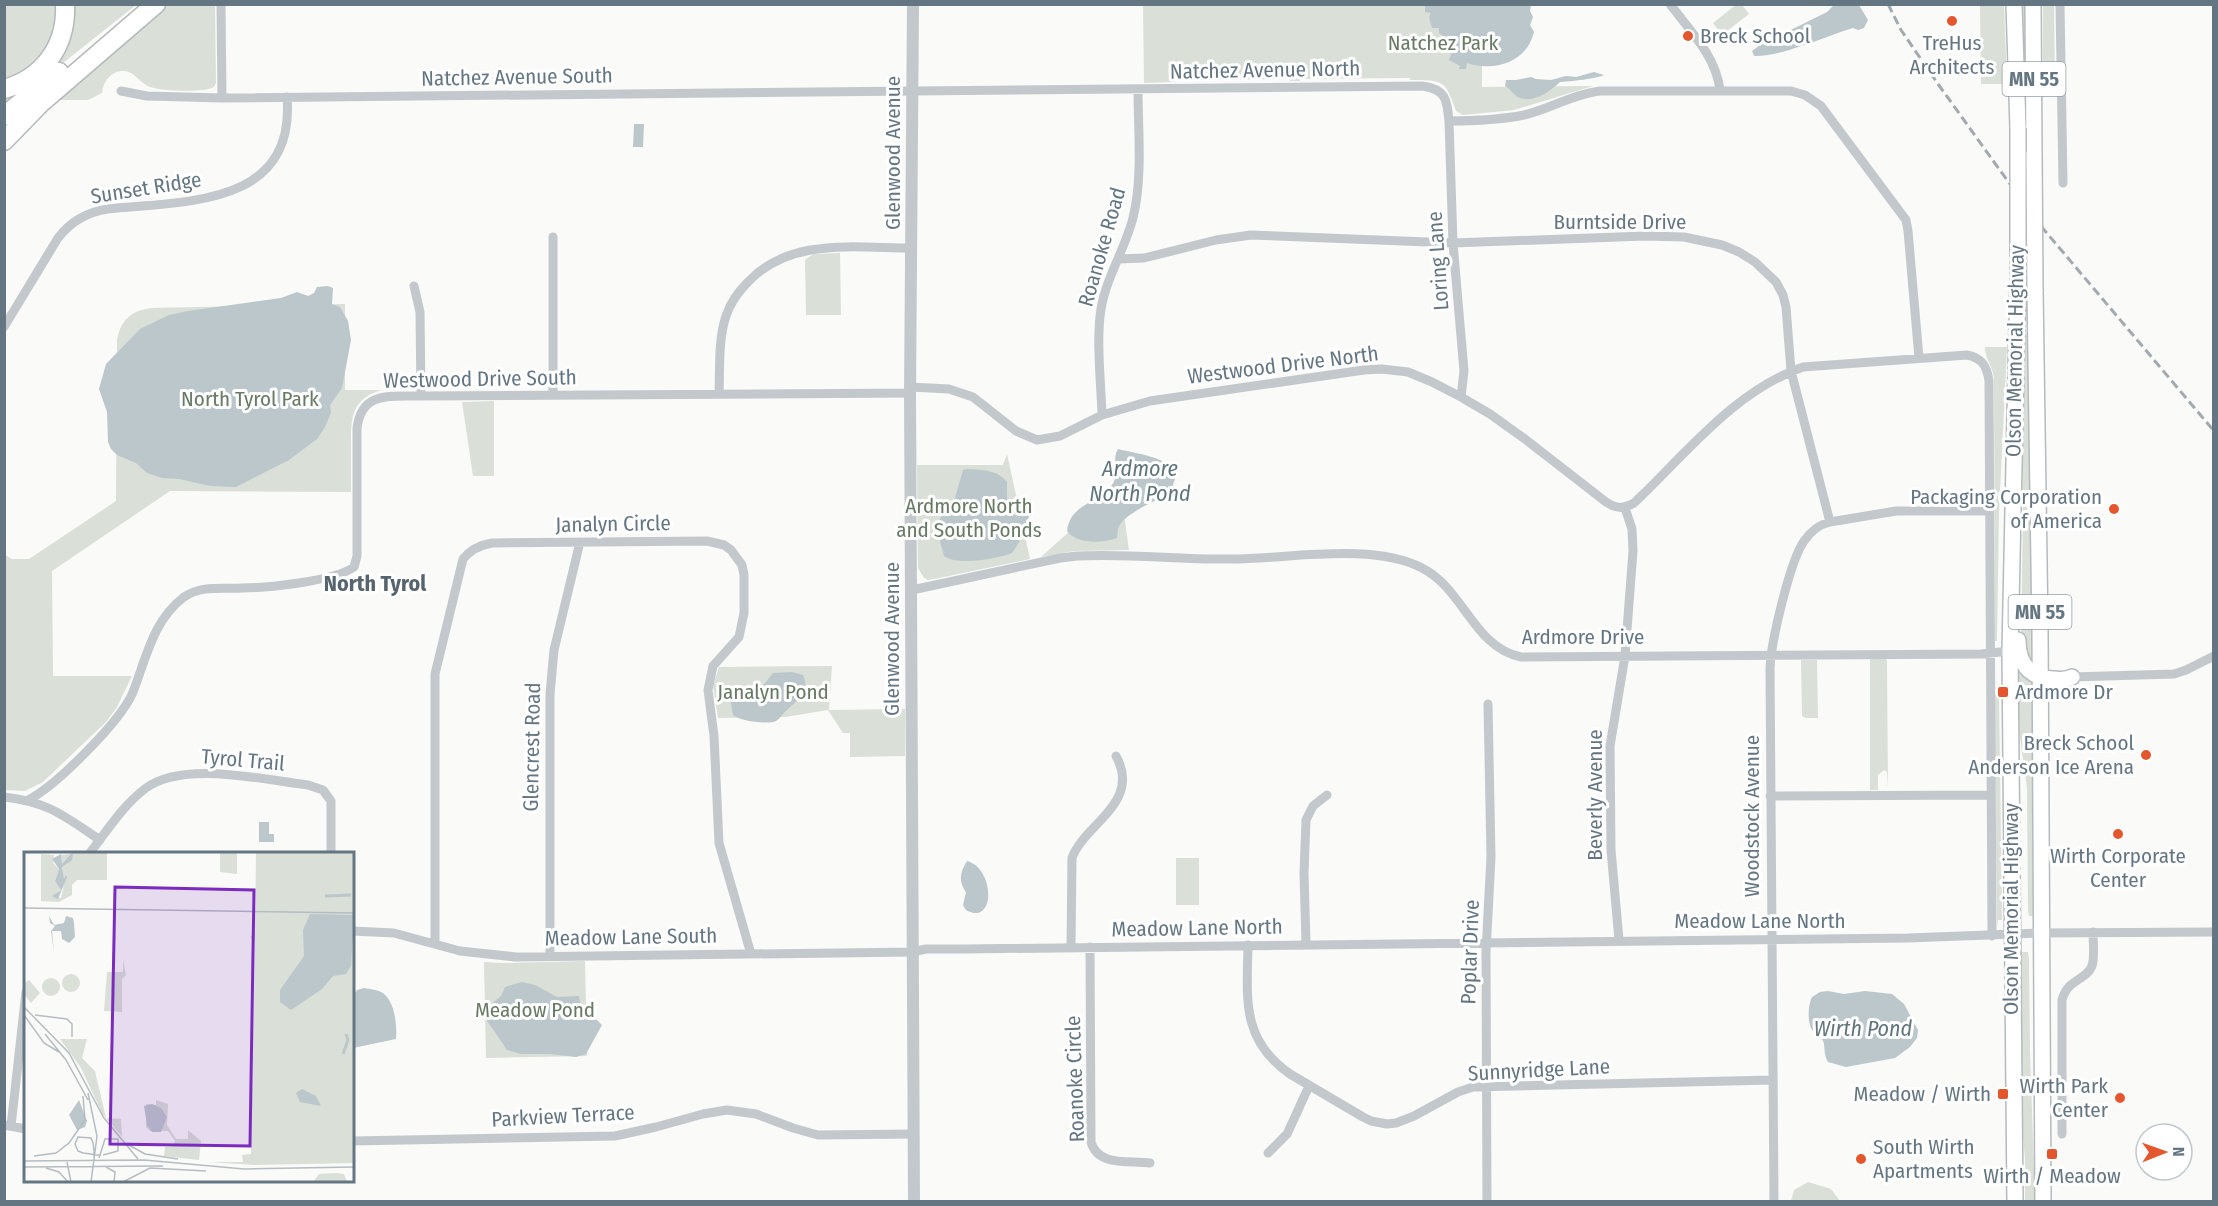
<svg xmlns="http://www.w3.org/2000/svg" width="2218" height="1206" viewBox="0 0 2218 1206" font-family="'Fira Sans Condensed',sans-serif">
<rect width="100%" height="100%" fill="#fafaf8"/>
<path fill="#dadfd7" d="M1737,4L1742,5L1749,14L1722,35L1713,23Z
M4,5H60L61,16L42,61L4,83Z
M70,5H136L5,109V93L32,82Z
M168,5H215L216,83L214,87C203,93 162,91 150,87C142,84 138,77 131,73C116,66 103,79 102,93L88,100H58Z
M1143,5H1482V87L1593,86L1514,110L1463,115L1456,111C1445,80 1444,80 1410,80V78L1300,79V81H1290L1289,79L1176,80L1175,82L1144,83Z
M1980,5H2004L2007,84H1981Z
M2020,5H2025L2026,16L2027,98H2023Z
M2043,5H2054L2055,83H2043Z
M840,253L841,315H806L805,260L813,254Z
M345,304V390H382C349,399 351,421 351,450C351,464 351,478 351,492L170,491L52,571L53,676H132L117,707L106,722L43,782L25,791L5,790V555L12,559H29L116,501L117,341C120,320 132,310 152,308Z
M2024,333H2028L2033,669L2021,646L2023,509L2021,431Z
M1985,347H2007L1999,513L1997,641H1995L1994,379C1993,365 1985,360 1985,347Z
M494,401V476H473L462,402Z
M1007,454L1030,559L939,578L928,580L924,578L918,568L917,465H1003Z
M1120,486L1129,550L1074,551L1041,557Z
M1870,659H1886L1887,661L1888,788L1887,772L1884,770L1878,775V790H1870Z
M1801,660H1817L1818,718H1806L1802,716Z
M832,666L829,710L905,709V756L850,757V733H843L828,710L785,717L718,718L713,686L719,667Z
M2020,668L2033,681L2034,895L2033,916H2029L2028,911L2027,788L2017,717V669Z
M1994,695H1999L2002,915V920H1998L1997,927Z
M1176,858H1199V905H1176Z
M2020,952H2028L2029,959L2030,1051L2035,1201H2025V1159L2020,1100Z
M585,961L587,1056L486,1058L484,962L503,963Z
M1808,1182L1831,1189L1840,1201H1791L1794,1190Z"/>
<path fill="#bbc7cb" d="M1835,4L1859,5L1868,20L1864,28L1858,30L1853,28C1826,36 1781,57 1754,56L1752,51L1760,45L1827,12Z
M1425,5H1531L1530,11L1533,17L1530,25L1534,32C1527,62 1495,72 1467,63L1466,69H1459L1460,66L1449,60L1453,48L1451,42L1439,33V28H1432L1429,17L1431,13L1425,12Z
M1594,72L1604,75C1600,78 1568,82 1560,82C1550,91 1535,103 1520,98C1514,96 1511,89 1505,86L1506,80H1516L1531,77L1536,79L1551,80L1566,76L1576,77Z
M634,124H644L643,147H633Z
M328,286L333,288L332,304L340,307L348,321L351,340L342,388L330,405L331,413L325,427L317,439L289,460L236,487L210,486L179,479L162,478L147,473L136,463L117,455L111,449L108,442L107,412L99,389L106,364L140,329L169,315L188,311L281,298L297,292L308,296L314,293L317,287Z
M1118,449C1137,454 1167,456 1177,474L1169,495C1156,499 1129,513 1121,523C1117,528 1118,533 1117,538L1114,539C1101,543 1076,544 1067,531C1070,504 1097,504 1112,485C1120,475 1111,459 1118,449Z
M968,469C983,470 998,470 1007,482V498C1014,505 1021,498 1030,500C1034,512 1020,544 1012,553C996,559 958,566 944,556L936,527L941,517L953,505L963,470Z
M792,672L803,675C811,692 796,701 786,711C782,714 780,719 776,721C768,725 740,721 733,715L730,697C739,691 745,684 755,689L762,687L773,673Z
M259,822H269V834H274V842H259Z
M967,861C995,868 996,927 966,910L963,905L966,892C958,881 960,872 967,861Z
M522,982L535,985L557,997L579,996L583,1016L597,1020L602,1025L586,1054L576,1057L550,1054H521L507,1050L486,1019L489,1006L501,996L505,987Z
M364,988C370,989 378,990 383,993C395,1002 397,1025 396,1039L353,1048V996L357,990Z
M1828,991L1844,994L1865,991L1892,994L1904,1004L1918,1030L1917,1038L1910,1047L1895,1058L1846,1067L1828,1062C1824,1055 1825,1051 1824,1044C1823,1037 1815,1035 1812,1030C1807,1021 1808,1005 1812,997L1820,992Z"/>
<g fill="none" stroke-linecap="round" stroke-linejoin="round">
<defs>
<path id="primary" d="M2014,4L2018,128
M2033,4L2034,153
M2035,290L2040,630L2043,1202
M2018,640C2018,663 2029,678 2053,679C2060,680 2066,680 2072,677
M2015,1202L2010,651L2018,277"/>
<path id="motorway" d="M4,89C44,78 67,45 65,4
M4,116L59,72
M4,141L41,103L156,4"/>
</defs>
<use href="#primary" stroke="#b5babe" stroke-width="18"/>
<use href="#motorway" stroke="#b4b9bd" stroke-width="21"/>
<path stroke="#c3c8cc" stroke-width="9" d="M221,4L222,98
M1670,4C1690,31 1716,56 1720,90
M2060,4L2063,183
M121,91L147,96L222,98L1422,86C1446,89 1447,100 1449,121C1474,121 1499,120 1524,115C1550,109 1573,94 1600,91H1791L1805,95L1821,106L1906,220L1908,231L1919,358
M1449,121L1453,243L1464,371L1461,397
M1119,259L1144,258L1216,240L1251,235L1453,243L1645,236L1684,237L1722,245L1739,252L1755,262L1776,282L1783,295L1786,307L1791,371L1830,522
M414,286L420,312L421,396
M4,327L58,238C71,221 87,212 108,209C185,201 296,207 287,97
M910,387L949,389L973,397L1016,431L1037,440L1060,436L1102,415L1150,401L1364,370L1382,369L1408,372L1432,382L1461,397L1490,414L1525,439L1606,502C1617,509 1623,509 1634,503C1686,454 1734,391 1803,367L1967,355C1982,358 1987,366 1989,381L1992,936
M719,394C720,369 718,340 726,316C730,303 738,292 748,282C790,237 855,248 912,248
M553,395V237
M1102,415C1101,383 1096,340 1101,309C1106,278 1125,249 1133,218C1143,176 1138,132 1138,89
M912,590L1060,558L1077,556C1129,553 1181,560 1232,559C1288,559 1372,542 1422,568C1464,589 1473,647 1521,657L1981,654L2010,651
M2072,677L2174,674L2186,670L2214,656
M1770,796L1991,795
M4,797C49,802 64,816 100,840
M28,800C56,786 121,721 133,692C146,659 153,620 184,597C201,585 222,589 242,588C267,588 335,581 354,567L357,556V428C362,390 391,397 421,396L910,393
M89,854C107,831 123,805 146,788C184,760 264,780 308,785L323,790L331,801V854
M352,931L394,933L460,951L516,957L912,952L926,949H964L1908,938L2041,933L2214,932
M1619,940L1611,850L1610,746L1625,656L1633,551L1632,529L1625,508
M435,944V674L463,559C471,549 480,545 492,543L707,541L724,545L731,550L742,565L744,575V613L739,637L713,666L708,690L714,736L719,843L751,954
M1306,944L1304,873L1306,820L1313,806L1327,795
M1248,945C1247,999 1241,1040 1290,1074L1363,1117L1371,1121L1387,1124L1396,1123L1414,1116L1458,1092L1473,1087L1773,1080
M1071,947L1072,858C1084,824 1142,803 1116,756
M1090,947L1091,1142C1098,1167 1129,1160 1150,1163
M550,956V694L554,650L580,542
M4,1125L26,1129
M11,1126L26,992
M2062,1134V1000C2068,978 2086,981 2092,966C2095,957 2093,942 2093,932
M352,1141L615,1136L656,1127L703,1114L727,1110L756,1114L793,1128L818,1135L914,1134
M1268,1153L1287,1134L1309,1086
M1487,1202L1486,952L1491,857L1488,704
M1774,1202L1770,668C1771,642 1790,561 1804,541C1811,531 1818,525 1830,522L1896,511H1989"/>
<path stroke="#c3c8cc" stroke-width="12" d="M913,4L910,393L914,1202"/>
<use href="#primary" stroke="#fff" stroke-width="15"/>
<use href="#motorway" stroke="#fff" stroke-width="18"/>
<path stroke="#a2aab0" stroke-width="3" stroke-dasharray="9 4.5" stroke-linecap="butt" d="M1888,4L1901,30L1938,84L2035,219L2214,431"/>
<defs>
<path id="primary-bridge" d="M2018,128V277
M2034,153L2035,290"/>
</defs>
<use href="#primary-bridge" stroke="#b5babe" stroke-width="18" stroke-linecap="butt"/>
<use href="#primary-bridge" stroke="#fff" stroke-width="15"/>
</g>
<g fill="#e4572e" stroke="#fff" stroke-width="2">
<circle cx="1952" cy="21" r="6"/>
<circle cx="1688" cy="36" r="6"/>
<circle cx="2114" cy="509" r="6"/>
<rect x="1997" y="686" width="12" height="12" rx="3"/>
<circle cx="2146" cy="755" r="6"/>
<circle cx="2118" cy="834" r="6"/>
<rect x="1997" y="1088" width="12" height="12" rx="3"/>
<circle cx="2120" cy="1098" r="6"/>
<rect x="2046" y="1148" width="12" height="12" rx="3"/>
<circle cx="1861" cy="1159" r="6"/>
</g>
<g text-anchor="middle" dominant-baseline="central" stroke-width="6" stroke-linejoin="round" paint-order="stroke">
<g fill="#fff" stroke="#939fa8" stroke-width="1.5">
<rect x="2002.5" y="62" width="63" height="34" rx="4.5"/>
<rect x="2008.5" y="595" width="63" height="34" rx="4.5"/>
</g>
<g font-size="20" font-weight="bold" fill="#657683">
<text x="2034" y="79">MN 55</text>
<text x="2040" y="612">MN 55</text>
</g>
<g font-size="21" fill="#657683" stroke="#fff" text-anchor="end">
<text x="1700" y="36" text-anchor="start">Breck School</text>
<text x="1952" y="43" text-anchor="middle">TreHus<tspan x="1952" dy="24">Architects</tspan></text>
<text x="2102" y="497">Packaging Corporation<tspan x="2102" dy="24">of America</tspan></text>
<text x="2015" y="692" text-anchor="start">Ardmore Dr</text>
<text x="2134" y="743">Breck School<tspan x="2134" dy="24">Anderson Ice Arena</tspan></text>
<text x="2118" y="856" text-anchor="middle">Wirth Corporate<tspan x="2118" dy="24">Center</tspan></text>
<text x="2108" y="1086">Wirth Park<tspan x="2108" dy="24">Center</tspan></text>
<text x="1991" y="1094">Meadow / Wirth</text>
<text x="1873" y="1147" text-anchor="start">South Wirth<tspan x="1873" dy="24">Apartments</tspan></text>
<text x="2052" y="1176" text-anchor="middle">Wirth / Meadow</text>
</g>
<g font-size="21" fill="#687a64" stroke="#fff">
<text x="1443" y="43">Natchez Park</text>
<text x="250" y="399">North Tyrol Park</text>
<text x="969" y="506">Ardmore North<tspan x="969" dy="24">and South Ponds</tspan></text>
<text x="773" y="692">Janalyn Pond</text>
<text x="535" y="1010">Meadow Pond</text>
</g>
<g font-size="21" fill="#657683" stroke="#fff">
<text transform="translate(1265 70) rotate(-1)">Natchez Avenue North</text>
<text transform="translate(517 77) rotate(-1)">Natchez Avenue South</text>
<text transform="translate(893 153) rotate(-90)">Glenwood Avenue</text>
<text transform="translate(146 188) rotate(-9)">Sunset Ridge</text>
<text x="1620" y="222">Burntside Drive</text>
<text transform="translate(1102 247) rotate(-74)">Roanoke Road</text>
<text transform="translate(1438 261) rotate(-94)">Loring Lane</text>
<text transform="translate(2015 351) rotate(-89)">Olson Memorial Highway</text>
<text transform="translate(1283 365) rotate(-7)">Westwood Drive North</text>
<text transform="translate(480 379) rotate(-1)">Westwood Drive South</text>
<text transform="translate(613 524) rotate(-1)">Janalyn Circle</text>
<text x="1583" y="637">Ardmore Drive</text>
<text transform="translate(892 639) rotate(-90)">Glenwood Avenue</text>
<text transform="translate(532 747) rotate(-89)">Glencrest Road</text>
<text transform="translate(243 760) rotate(5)">Tyrol Trail</text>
<text transform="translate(1595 795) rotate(-90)">Beverly Avenue</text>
<text transform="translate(1752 816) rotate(-90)">Woodstock Avenue</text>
<text transform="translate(2011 909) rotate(-90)">Olson Memorial Highway</text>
<text x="1760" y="921">Meadow Lane North</text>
<text transform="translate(1197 928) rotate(-1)">Meadow Lane North</text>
<text transform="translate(631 937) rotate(-1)">Meadow Lane South</text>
<text transform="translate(1470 952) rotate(-88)">Poplar Drive</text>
<text transform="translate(1539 1070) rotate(-3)">Sunnyridge Lane</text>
<text transform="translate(1075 1079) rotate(-92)">Roanoke Circle</text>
<text transform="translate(563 1116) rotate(-3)">Parkview Terrace</text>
</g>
<g font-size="22" font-style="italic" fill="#60757c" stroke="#fff">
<text x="1140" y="468">Ardmore<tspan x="1140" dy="25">North Pond</tspan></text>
<text x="1863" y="1028">Wirth Pond</text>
</g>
<g font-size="22" font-weight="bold" fill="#57646e" stroke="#fff">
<text x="375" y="583">North Tyrol</text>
</g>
</g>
<g transform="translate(24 852)">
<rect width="330" height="330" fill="#fafaf8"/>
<path d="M58,0L83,1V28H53L48,33V43L35,50L17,49V2L30,3L29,11L35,17L31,29L37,37L29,44L37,46L40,32L37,3ZM196,0H213V22L196,20ZM232,0H330V311L231,313L184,310H219L218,303L227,302L231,89L226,85L231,80ZM99,108L102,123L98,127V160L80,159L83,120H99ZM38 131a9 9 0 1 1 18 0a9 9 0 1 1-18 0ZM18 135a9 9 0 1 1 18 0a9 9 0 1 1-18 0ZM5,128L16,141L7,151L0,142V132ZM36,187H63L58,206L71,219L82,266L97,267L98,285L78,261L57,216ZM132,248L144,252L143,273L152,287H164V278L177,289L175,308L140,304L141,295L149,294L151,289L144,279H126L122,275V252L132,253ZM313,321L320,322L323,330H289L295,322Z" fill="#dadfd7"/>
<path d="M49,0L48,8L38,15L40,27L42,23L43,25L34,47L28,44L37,38L31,29L35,17L28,7L37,2L38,12ZM286,62L330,63L327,114L322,122L309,124L298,137L267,158L256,150V138L280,104L279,78ZM25,64L30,73L40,71L42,64L49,66L50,71L51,85L45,91L38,87L37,79H28L30,101L27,79L31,74L26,71ZM278,237L292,244L297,254L276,250L272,241ZM55,248L63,269L61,275L53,278L45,263ZM128,252L137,256L143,265L137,280H128L123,273L120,254Z" fill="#bbc7cb"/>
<path fill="none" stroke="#bbc7cb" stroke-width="3" d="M301,44L327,43M319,202L324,188L322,182"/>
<path fill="none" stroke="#b5bdc2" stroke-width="1.5" d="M0,56L330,61M0,155L45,201L80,266L114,307M0,163L20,191L35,200M11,163L43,167L48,172V185M21,182L42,208L64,248M64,241L73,284L67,330M103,292L121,302L154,307M10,304L32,301L45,291L61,268L59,244M70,305V299L69,291L67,286L54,285L51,292L54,299L59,301L67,302L71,303H77M75,306L81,287H94V299L79,303M0,309L120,308L220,317L330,315M43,310L47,330M0,315L139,314M82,315L91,320L90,330M22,316L35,320L44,330M99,330L126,316L182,319"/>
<path fill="#7b2cbf" fill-opacity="0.15" stroke="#7b2cbf" stroke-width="3" d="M91,35L230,38L226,294L86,292Z"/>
<rect width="330" height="330" fill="none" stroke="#657683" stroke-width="3"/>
</g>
<rect width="2218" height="1206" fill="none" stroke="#657683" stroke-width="12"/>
<g transform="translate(2164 1152) rotate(89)"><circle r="28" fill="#ffffff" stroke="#c1c8cd" stroke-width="1.5"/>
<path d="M0-4.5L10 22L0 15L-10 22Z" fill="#e4572e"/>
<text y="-9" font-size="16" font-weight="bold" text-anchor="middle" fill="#657683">N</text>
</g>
</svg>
